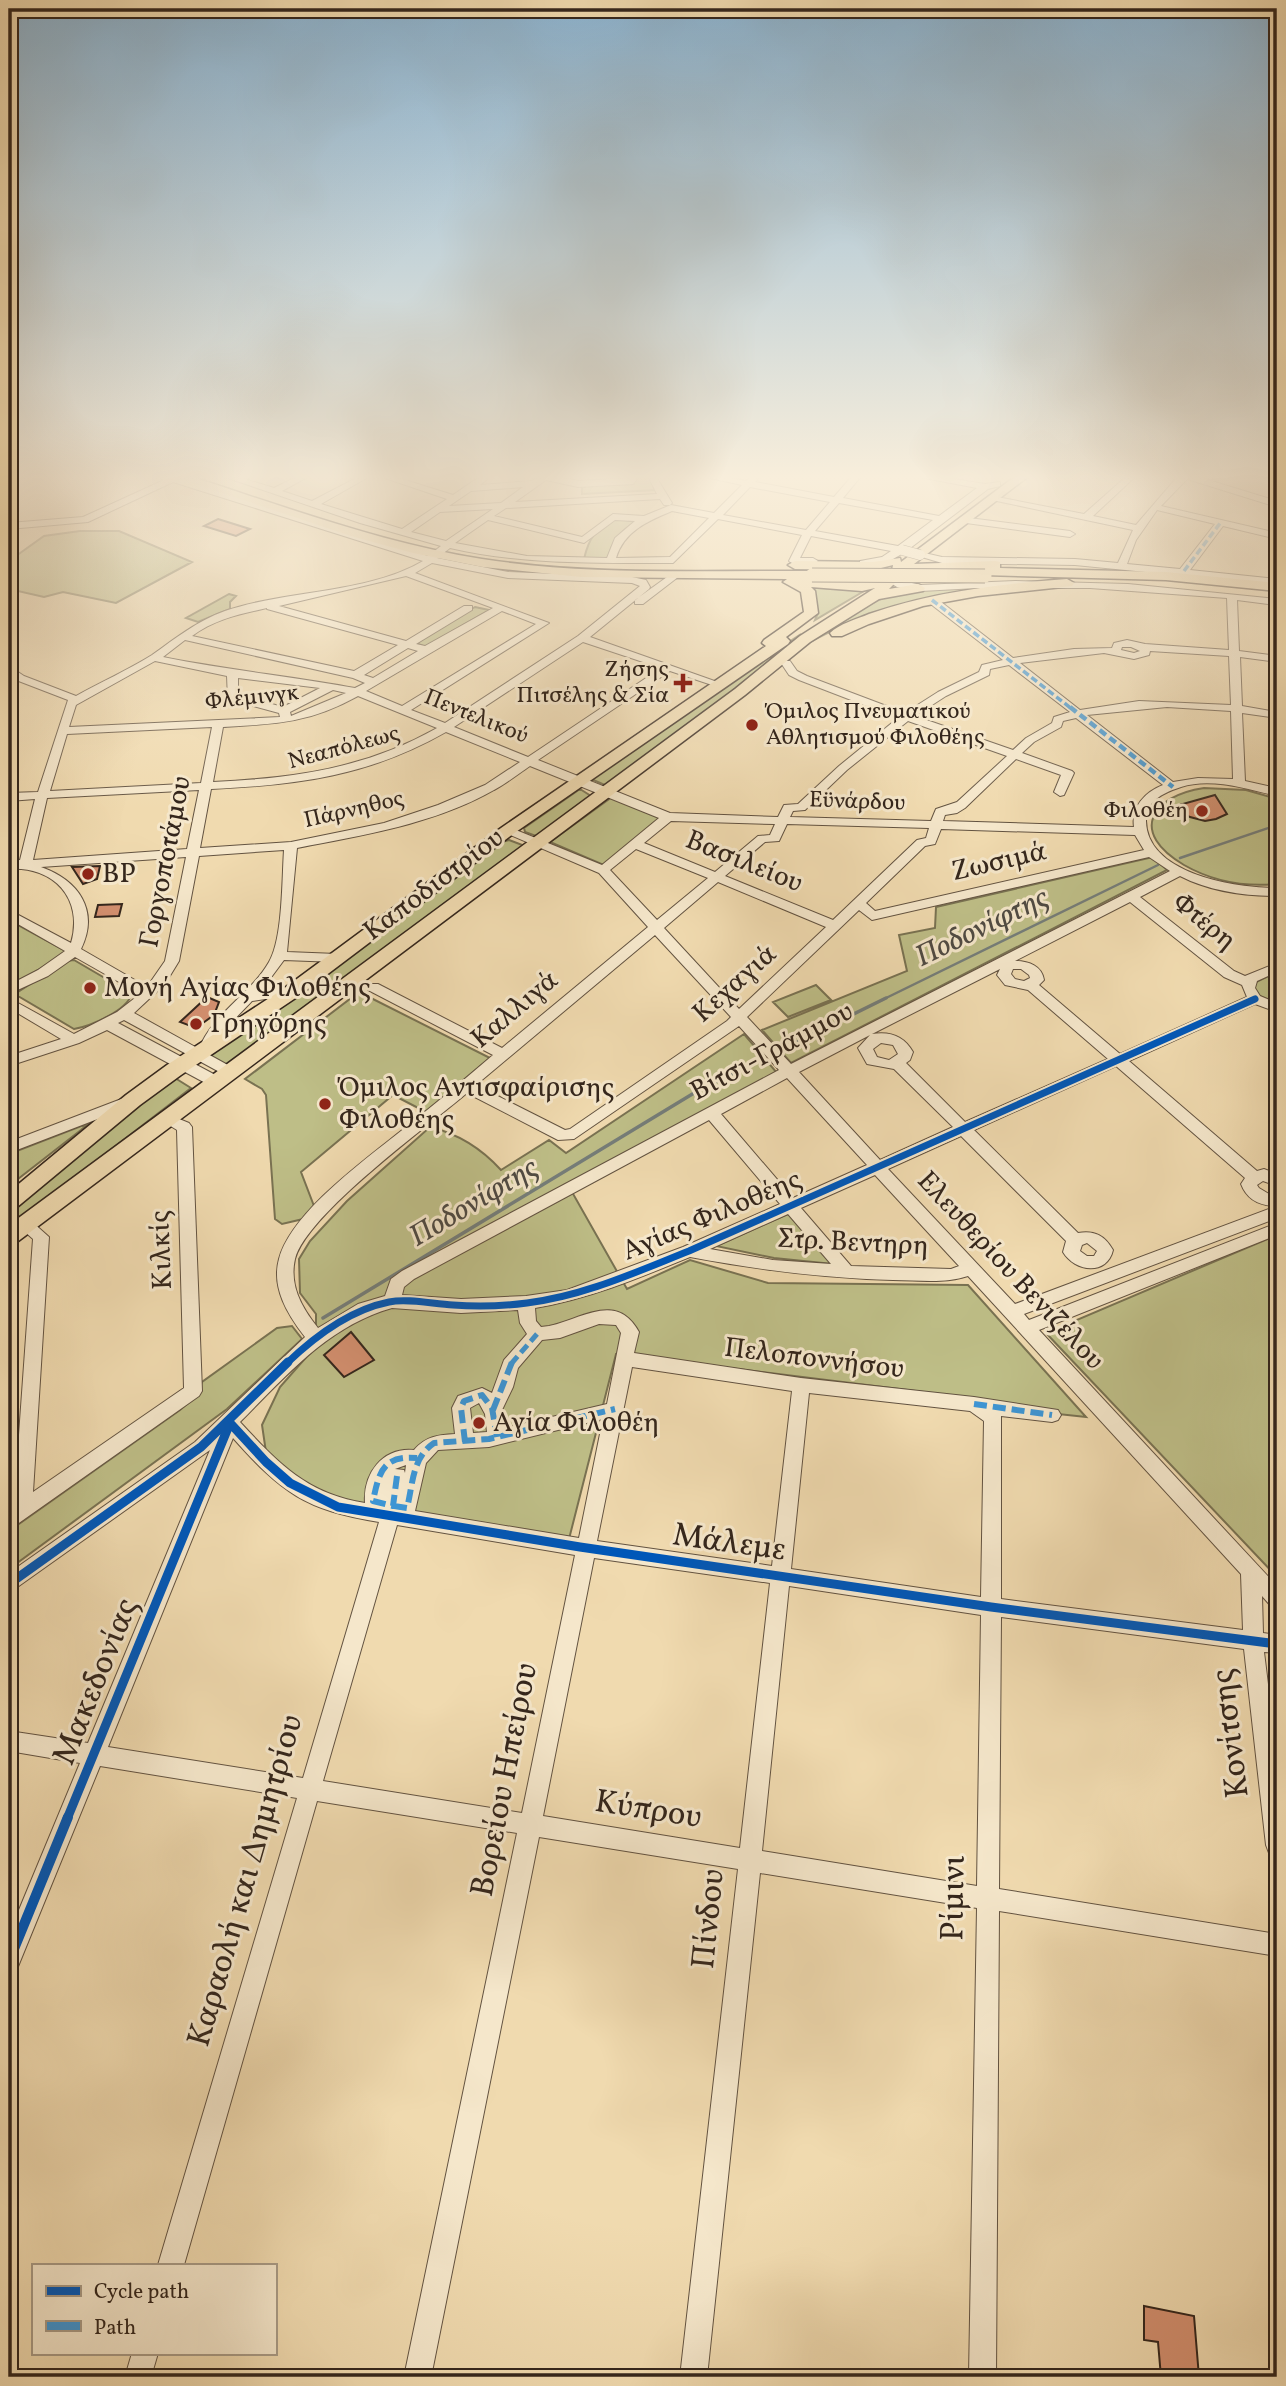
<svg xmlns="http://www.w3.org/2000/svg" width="1286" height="2386" viewBox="0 0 1286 2386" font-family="Vollkorn,serif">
<rect width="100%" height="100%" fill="#f0daaf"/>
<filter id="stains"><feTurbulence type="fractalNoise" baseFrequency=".00286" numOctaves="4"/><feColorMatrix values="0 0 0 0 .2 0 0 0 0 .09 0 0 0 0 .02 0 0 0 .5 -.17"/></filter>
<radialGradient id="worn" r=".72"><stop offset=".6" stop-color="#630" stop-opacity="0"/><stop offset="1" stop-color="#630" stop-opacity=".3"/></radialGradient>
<path fill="#bebe87" stroke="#797252" stroke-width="2" d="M637,475H648L656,490L582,494V486L634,484Z
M615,518L636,522C621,530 611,541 608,559H584C589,537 596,529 615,518Z
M80,531H119L192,562L116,603L63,592L44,597L9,589V561L44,536Z
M1016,585C942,593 870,608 805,645C825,630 867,604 890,595C921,584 981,587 1016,585Z
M809,587L864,591L815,620L818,613Z
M229,594L236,596L230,602V609L198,622L186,618Z
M475,607L489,610L425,647L414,642Z
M801,634L699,719L607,786L591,779L689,708Z
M1204,788L1246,790L1277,799V884C1245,887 1212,881 1184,865C1129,833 1150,796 1204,788Z
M580,789L591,796L536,836L525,832L524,828Z
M612,797L660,818L606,866L550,842Z
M509,840L525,846L230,1066L211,1058L209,1055L502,842Z
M1153,857L1167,870L791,1063L762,1030L907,971L899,935L935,928L936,907Z
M9,920L64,950V954L17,983L9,984Z
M74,960L132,994C126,1011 91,1026 74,1029L18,996V992L66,961Z
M1277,972V1005L1256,994L1254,983Z
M816,985L831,1000L788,1017L773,1002Z
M359,992L490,1058L426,1112L393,1095L301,1172L314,1206L303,1219L282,1224L275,1219L266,1095L262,1089L245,1079Z
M744,1034L777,1073L568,1185L627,1289L690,1260L768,1283L968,1285L1086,1417L1001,1408L980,1399L616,1354L569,1539L409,1516L299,1488L267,1459L262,1425L280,1387L316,1346V1314L300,1293L299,1259L310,1241L347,1201L430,1127C459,1134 481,1148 501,1170L549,1140L566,1153Z
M175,1078L191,1088L9,1228V1206Z
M89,1123L81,1130L9,1186V1154Z
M790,1213L833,1264L774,1258L716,1246Z
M1277,1235V1577L1046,1333Z
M292,1326L302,1339L227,1409L9,1569V1531L180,1410L197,1395L202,1382L277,1328Z"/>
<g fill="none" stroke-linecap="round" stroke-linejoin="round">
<path stroke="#757d79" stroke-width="2.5" d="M1180,858L1277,825
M882,1000L1158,865"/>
<path stroke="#757d79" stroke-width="3.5" d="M787,1047L886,998
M323,1318L699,1090L756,1062"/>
</g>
<path fill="#d38f6f" stroke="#34261c" stroke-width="2" d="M218,519L250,529L236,536L204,526Z
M1215,795L1227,814L1216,819L1205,821L1190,817L1172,807Z
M100,866L97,879L83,884L72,867Z
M122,904L119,916L95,917L98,905Z
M207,997L219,1002L214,1015L196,1028L180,1022Z
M351,1332L374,1360L344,1377L324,1355Z
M1144,2306L1194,2316L1199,2377H1161L1158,2342L1144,2340Z"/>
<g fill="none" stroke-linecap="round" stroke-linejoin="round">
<defs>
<path id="minor" d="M155,475L176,477L428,556L441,546L360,523L219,475H232L274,488L300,475H311L282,491L312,501L362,475H372L321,504L402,529L447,499L376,475H389L453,495L482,475H492L480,485L532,481L537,478L531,475H551L578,481L630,478L632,475H640L633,484L578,487L546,480L515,502L657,494L650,480L652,475H660L658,480L672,503L670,505H664L660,499L506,508L494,516L582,537L613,514L644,516L671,505L714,513L742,485L696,475H714L746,481L752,475H761L755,482L834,497L853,475H862L843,498L939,516L977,488L909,475H928L985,484L1000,482V486L988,489L905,552L888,562L863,566L860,565V561L882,557L891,551L811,536L800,558H813L818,561C812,566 795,566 789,561L802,535L718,519L673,563C597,563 524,565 450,548L437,558L508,572L632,577L646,580L650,587L649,589L590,637L723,684L718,687L670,671L538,760L670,813L778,817L784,805L798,804L839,766L898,718L799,680L789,675L781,663L782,661H790L797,671L807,676L905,713L938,692L979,672L982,665L1003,660L928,602V598H936L1013,658L1074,649L1112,648L1114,643L1127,640L1145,644L1229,650L1227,598L1090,588H977L921,591L897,587L889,582V578L921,585L1015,581L1128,584L1277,599V605L1237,600L1239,651L1277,656V662L1240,657L1242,706L1277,712V718L1242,713L1245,781L1277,788V796C1248,789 1211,777 1181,787C1166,792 1145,800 1146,821C1147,874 1235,888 1277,888V896C1245,896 1209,891 1180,876L1140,897L1234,971L1245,976L1277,963V972L1257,981L1255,988L1260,996L1277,1003V1012L1255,1004L1129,1061L1257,1171L1264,1169L1277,1174V1186L1263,1181L1257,1185L1259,1188L1269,1194H1277V1206C1260,1206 1247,1200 1241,1184L1245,1178L1116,1066L974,1130L1078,1233C1095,1230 1105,1236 1113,1250C1107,1276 1075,1272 1063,1252L1066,1241L961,1136L888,1169L1015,1304L1277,1206V1218L1024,1314L1029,1320L1277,1223V1235L1039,1330L1277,1586V1608L1270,1605L1262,1596L1263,1633L1277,1635V1653L1264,1652L1277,1757V1856L1269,1853L1266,1845L1244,1649L1001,1617L999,1889L1277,1934V1956L999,1911L996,2377H969L977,1908L760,1873L707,2377H680L738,1869L539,1837L431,2377H404L517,1833L317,1801L184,2265H158L297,1798L100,1766L17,1969L9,1972V1934L80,1763L9,1751V1731L88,1743L210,1450L9,1593V1573L195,1442L305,1337C288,1315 271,1288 279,1259C292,1210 372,1155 411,1123C439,1101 466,1078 493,1055L368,990L366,987L368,984H378L502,1048L648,927L599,873L501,831L503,828H511L602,865L659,818L530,766C518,774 507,783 494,790C435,824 363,835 297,848L287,952L337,954L344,958L337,962L284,960L261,991L293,987L298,988L300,991L298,994L252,1001L227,1027L211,1051L206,1053L235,1069L237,1072L235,1075H225L124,1020L118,1023L221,1078L223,1082L221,1086H211L107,1030L79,1043L9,1066V1056L61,1039L9,1008V998L74,1034L117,1012L140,994L75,957L48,976L9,994V985L38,970L65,951L9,919V910L71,943C84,899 54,866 9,869V861L20,860L35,799L9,801V793L38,792L68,700L16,680L9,674V666L24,676L76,696C101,682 128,670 152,655C176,638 197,621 225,611C285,590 367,594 423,561L173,482L88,522L9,529V523L83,517L164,480ZM523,487L501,503L449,506L471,491ZM750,487L830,502L806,530L723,515ZM839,503L933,520L898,546L815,531ZM493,509L446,541L411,532L440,512ZM672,511L709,518L670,557L616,558C624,531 648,521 672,511ZM488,520L584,543L615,520L635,521L615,538L607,558L527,556L455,543ZM432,563L508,578L632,583L640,586L578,636L445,723L411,710L549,623L415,573ZM406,576L493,608L425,646L416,644L472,610V606H464L406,641L279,606ZM267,608V609L398,645L354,671L192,636C215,619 240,614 267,608ZM502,611L536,624L402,706L366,691ZM185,640L353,678L365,683L355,688C291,676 227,670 163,657ZM583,642L661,668L528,757L454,727ZM1122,647H1131L1140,651L1134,653L1121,650ZM408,648L418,651L373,678L364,675ZM1150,651L1229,656L1231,705L1139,701L1080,710L1020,663L1104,653L1134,659L1149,655ZM155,661L227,676L228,699L279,713L280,717L69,727L76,705ZM1009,665L1070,712L1054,717L1052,723L1026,738L1013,750L915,716L946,696L989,675L990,669ZM238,678L320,688L283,707L238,695ZM333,690L346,693L291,716L290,712ZM358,696L437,728C364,769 294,778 213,782L223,727C277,724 309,723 358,696ZM1167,707L1231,711L1233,779L1198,778L1173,782L1087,715ZM1076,718L1163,785C1145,792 1131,807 1134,827L943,821L945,815L957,813L965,808L1016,759L1061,775L1054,792L1060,796L1064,795L1074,773L1072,771L1022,753L1034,742L1061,727L1063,721ZM908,721L1007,756L957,802L936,809L931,821L790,817L793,811L805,810L847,770ZM212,727L201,783L50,791L67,734ZM446,732L520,762L485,785L438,805L384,823L291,842L200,848L211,789C298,785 369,776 446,732ZM199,790L187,849L33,860L47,798ZM671,821L775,824L770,835L758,836L715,872L644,843ZM787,824L929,828L926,838L917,840L833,920L725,876L765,842L779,841ZM941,829L1135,835L1144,850L875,911L866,903L925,846L935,844ZM636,849L708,878L657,920L610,870ZM284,850C282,879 283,938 269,962C251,994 212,1014 199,1049L134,1013L165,984L179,961L199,856ZM186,857L165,961L147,987L81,949C100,910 78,880 41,867ZM1149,857L1170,871L791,1064L747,1017L859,910L872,920ZM718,882L826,927L739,1009L664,928ZM1130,902L1224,977L1242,985L1247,997L1120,1054L1039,985L1044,980C1042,966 1029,961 1015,961ZM655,935L731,1017L727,1021L570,1129L565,1130L476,1085ZM1000,969L997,975L1005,985L1028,990L1108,1059L965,1122L906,1063L910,1060L913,1052C904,1036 890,1031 872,1034ZM1013,969H1021L1029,975L1030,978L1024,981L1015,979L1011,974ZM739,1026L779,1070L402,1271L391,1279L385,1296L358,1304L318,1328C302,1308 289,1286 295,1259C307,1214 427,1127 467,1093L558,1140L574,1139ZM870,1035L858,1048L867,1064L894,1069L953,1127L880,1160L799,1072ZM881,1043L893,1045L898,1054L889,1060L877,1057L873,1049ZM787,1078L867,1165L793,1198L721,1114ZM709,1120L780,1204L683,1247L567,1290L526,1296L461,1299L402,1295L404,1287L414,1279ZM875,1175L959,1266L951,1269L851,1266L801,1208ZM788,1214L831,1264L773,1260L710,1249ZM1087,1243L1097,1251L1094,1256H1087L1080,1251L1082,1245ZM690,1257C759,1270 823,1278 893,1280C919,1280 944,1284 968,1276L1241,1574L1243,1630L1001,1599V1416L1052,1422L1058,1420L1061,1415L1058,1410L974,1397L801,1378L634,1353L639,1332C617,1291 582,1319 549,1326L541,1327L536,1321L535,1308C589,1299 639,1278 690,1257ZM392,1308L461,1313L518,1310L520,1323L527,1334L504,1360L492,1393L482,1388L458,1396L452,1408L455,1434C438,1435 426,1436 414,1450C383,1447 363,1473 365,1503C307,1494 278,1463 240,1422C286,1376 328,1326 392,1308ZM599,1324L616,1325L621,1333L607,1404L505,1428L502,1410L513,1387L518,1368L542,1340L560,1338ZM632,1367L792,1391L772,1566L597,1541ZM809,1393L970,1411L984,1421L981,1597L791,1569ZM479,1403L485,1414L487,1432L473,1433L470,1408ZM603,1419L579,1538L415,1511L426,1463L438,1450L489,1447ZM233,1438C282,1493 305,1510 379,1522L303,1778L108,1747ZM406,1465L405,1473L404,1470L395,1469ZM397,1525L575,1555L522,1813L323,1781ZM594,1558L770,1583L740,1848L543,1816ZM789,1586L981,1615L977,1886L762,1851Z
M1128,475H1137L1093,516L1136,525L1179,475H1192L1277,501V507L1187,479L1161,506L1277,533V539L1223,526L1190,570L1277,579V585L1075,565L942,563L915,555L920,552L942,557L1075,559L1118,563L1133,530L992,500L997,497L1084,514ZM1157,510L1215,524L1180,569L1127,564L1136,540Z
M969,518L1070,531L1075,534L1070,537L966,523V519Z
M674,572L682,574L643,604H635V600Z
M124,1098L129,1099L131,1103L129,1107L9,1153V1142Z
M167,1114L189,1123L192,1127L202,1391L199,1396L16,1525L9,1527V1509L14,1505L33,1239L16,1224L18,1220H30L49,1237L33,1492L184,1388L177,1130L159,1119Z
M132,2353H158L151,2377H125Z"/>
<path id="major" d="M168,475H186C283,506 381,543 482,559C591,576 703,570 812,571L819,575L810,579C829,580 891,591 893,565L873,570L795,569L788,565L795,561L873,562L900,558L901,562L1017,475H1030L914,564L995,561L1000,562V568L1166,572L1277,583V591L1166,580L983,575L978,574V569L906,572L889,589L918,584L925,588L923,591L879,599L810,642L745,695L17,1242L9,1244V1225L735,689L800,636L875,588L862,591L811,587L815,591L818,613L786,637L790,641L788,644L513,834L300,995L181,1075L140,1105L16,1208L9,1211V1192L126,1095L167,1065L286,987L501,828L766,646L762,643L764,640L804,612L801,592L783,582L787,579L581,577L483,567L413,553L351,536Z
M1067,579L1074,583L1072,586L978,596L923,606L869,624L842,636H832L830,633C839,624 857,619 869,614C933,592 1000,584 1067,579Z"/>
</defs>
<use href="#minor" stroke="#635341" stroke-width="2"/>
<use href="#major" stroke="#34261c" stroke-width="3"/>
<use href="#minor" fill="#f5e7cb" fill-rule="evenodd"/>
<use href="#major" fill="#f0daaf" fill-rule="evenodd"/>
<defs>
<path id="minor-bridge" d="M902,550L920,555"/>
<path id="major-bridge" d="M812,575L985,576"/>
</defs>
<use href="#minor-bridge" stroke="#635341" stroke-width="11" stroke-linecap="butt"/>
<use href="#major-bridge" stroke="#34261c" stroke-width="15" stroke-linecap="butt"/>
<use href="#minor-bridge" stroke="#f5e7cb" stroke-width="10"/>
<use href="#major-bridge" stroke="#f0daaf" stroke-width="13"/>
<path stroke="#3d95d4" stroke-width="3.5" stroke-dasharray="7 3.5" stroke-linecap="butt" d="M9,526L12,522
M1184,571L1221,522
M932,600L1072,709"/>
<path stroke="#3d95d4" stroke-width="4.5" stroke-dasharray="8 4.5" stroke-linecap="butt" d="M1070,707L1173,787"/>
<path stroke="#3d95d4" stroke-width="5" stroke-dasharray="10 5" stroke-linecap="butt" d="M511,1364L537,1334"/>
<path stroke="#3d95d4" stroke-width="6" stroke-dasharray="13 6" stroke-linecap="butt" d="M974,1404L1052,1415
M493,1410L512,1362
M465,1442L461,1408L464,1401L482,1395L492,1408L497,1437
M397,1476L393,1506L373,1501C379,1472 383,1455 417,1458
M394,1506L407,1508C413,1484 412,1458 434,1443L489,1439L615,1409"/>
<defs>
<path id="cycleway-far3" d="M1252,1000L1255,999"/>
<path id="cycleway-far2" d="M286,1364C315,1336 349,1310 389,1302C408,1298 433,1304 453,1305C477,1307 504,1306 527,1303C584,1296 636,1272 689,1251L1255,999"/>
<path id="cycleway-far1" d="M9,1584L201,1447L288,1362
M67,1819L230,1423L266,1462L290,1483L338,1507L580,1547L991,1607L1277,1644"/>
<path id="cycleway" d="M9,1961L68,1817"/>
</defs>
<use href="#cycleway-far3" stroke="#f5e7cb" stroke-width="9"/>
<use href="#cycleway-far2" stroke="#f5e7cb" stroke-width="11"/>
<use href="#cycleway-far1" stroke="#f5e7cb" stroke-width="13"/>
<use href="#cycleway" stroke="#f5e7cb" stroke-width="15"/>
<use href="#cycleway-far3" stroke="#0057b8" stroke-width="5"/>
<use href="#cycleway-far2" stroke="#0057b8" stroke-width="7"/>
<use href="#cycleway-far1" stroke="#0057b8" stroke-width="9"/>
<use href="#cycleway" stroke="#0057b8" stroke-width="10"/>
</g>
<linearGradient id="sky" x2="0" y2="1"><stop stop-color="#8bb5d4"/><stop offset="0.59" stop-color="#f8eedb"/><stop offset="1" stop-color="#f8eedb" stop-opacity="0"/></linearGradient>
<rect width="1286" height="809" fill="url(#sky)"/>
<g fill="#8f2418" stroke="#f5e7cb" stroke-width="2.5">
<path d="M679.5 672.5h7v7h7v7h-7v7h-7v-7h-7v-7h7z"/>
<circle cx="752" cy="725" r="7"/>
<circle cx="1202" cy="811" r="7"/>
<circle cx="88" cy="874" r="7"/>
<circle cx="90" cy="988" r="7"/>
<circle cx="196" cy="1024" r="7"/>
<circle cx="325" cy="1104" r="7"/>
<circle cx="479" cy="1423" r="7"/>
</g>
<g text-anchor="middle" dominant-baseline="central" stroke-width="6" stroke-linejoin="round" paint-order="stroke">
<g font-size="23" fill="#34261c" stroke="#f5e7cb" text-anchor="end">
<text x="669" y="670">Ζήσης<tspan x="669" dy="26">Πιτσέλης &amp; Σία</tspan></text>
<text x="766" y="712" text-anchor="start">Όμιλος Πνευματικού<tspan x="766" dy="26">Αθλητισμού Φιλοθέης</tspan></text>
<text x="1188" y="811">Φιλοθέη</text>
</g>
<g font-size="23" fill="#34261c" stroke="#f5e7cb">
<text transform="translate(252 698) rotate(-6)">Φλέμινγκ</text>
<text transform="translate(476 717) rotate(22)">Πεντελικού</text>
<text transform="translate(344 748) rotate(-15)">Νεαπόλεως</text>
<text transform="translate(857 802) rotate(2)">Εϋνάρδου</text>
<text transform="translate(354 810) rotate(-13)">Πάρνηθος</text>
</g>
<g font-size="28" fill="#34261c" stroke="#f5e7cb">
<text transform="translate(166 862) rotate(-79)">Γοργοποτάμου</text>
<text transform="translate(744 862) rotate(22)">Βασιλείου</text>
<text transform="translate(999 862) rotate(-13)">Ζωσιμά</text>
<text transform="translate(434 885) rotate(-37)">Καποδιστρίου</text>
<text transform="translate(1204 922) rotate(39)">Φτέρη</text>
<text transform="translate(735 984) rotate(-42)">Κεχαγιά</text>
<text transform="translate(515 1010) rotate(-40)">Καλλιγά</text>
<text transform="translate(772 1052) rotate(-28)">Βίτσι-Γράμμου</text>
<text transform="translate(712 1216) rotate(-23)">Αγίας Φιλοθέης</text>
<text transform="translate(853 1243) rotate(3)">Στρ. Βεντηρη</text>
<text transform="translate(162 1250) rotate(-92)">Κιλκίς</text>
<text transform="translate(1010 1271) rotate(47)">Ελευθερίου Βενιζέλου</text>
<text transform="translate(814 1359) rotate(7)">Πελοποννήσου</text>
</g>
<g font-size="28" fill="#34261c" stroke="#f5e7cb" text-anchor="start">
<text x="102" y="874">BP</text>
<text x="104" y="988">Μονή Αγίας Φιλοθέης</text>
<text x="210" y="1024">Γρηγόρης</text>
<text x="339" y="1088">Όμιλος Αντισφαίρισης<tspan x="339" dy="32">Φιλοθέης</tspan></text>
<text x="493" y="1423">Αγία Φιλοθέη</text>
</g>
<g font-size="30" font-style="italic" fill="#4f4a43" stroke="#f5e7cb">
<text transform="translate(982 928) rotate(-26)">Ποδονίφτης</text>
<text transform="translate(474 1203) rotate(-31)">Ποδονίφτης</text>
</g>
<g font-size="33" fill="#34261c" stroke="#f5e7cb">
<text transform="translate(729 1544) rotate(8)">Μάλεμε</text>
<text transform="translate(97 1682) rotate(-68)">Μακεδονίας</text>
<text transform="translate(1232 1733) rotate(-97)">Κονίτσης</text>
<text transform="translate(506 1780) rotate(-79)">Βορείου Ηπείρου</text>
<text transform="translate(648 1811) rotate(9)">Κύπρου</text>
<text transform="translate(247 1881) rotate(-74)">Καραολή και Δημητρίου</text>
<text transform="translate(955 1898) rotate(-89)">Ρίμινι</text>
<text transform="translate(710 1919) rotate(-84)">Πίνδου</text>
</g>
</g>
<rect width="1286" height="2386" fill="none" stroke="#f0daaf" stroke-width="35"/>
<rect x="10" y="10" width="1265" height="2365" fill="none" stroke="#34261c" stroke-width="3.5"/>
<rect x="18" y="18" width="1251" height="2351" fill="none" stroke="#34261c" stroke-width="2"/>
<rect x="32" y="2264" width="245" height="91" fill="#f5e7cb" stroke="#a89a85" stroke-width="2"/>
<rect x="46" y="2286" width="35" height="10" fill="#0057b8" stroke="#a89a85" stroke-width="2"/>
<text x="94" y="2298" font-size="21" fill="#34261c">Cycle path</text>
<rect x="46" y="2321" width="35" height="10" fill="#3d95d4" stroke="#a89a85" stroke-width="2"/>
<text x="94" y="2334" font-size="21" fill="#34261c">Path</text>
<rect width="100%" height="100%" filter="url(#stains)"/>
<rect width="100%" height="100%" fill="url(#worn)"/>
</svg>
